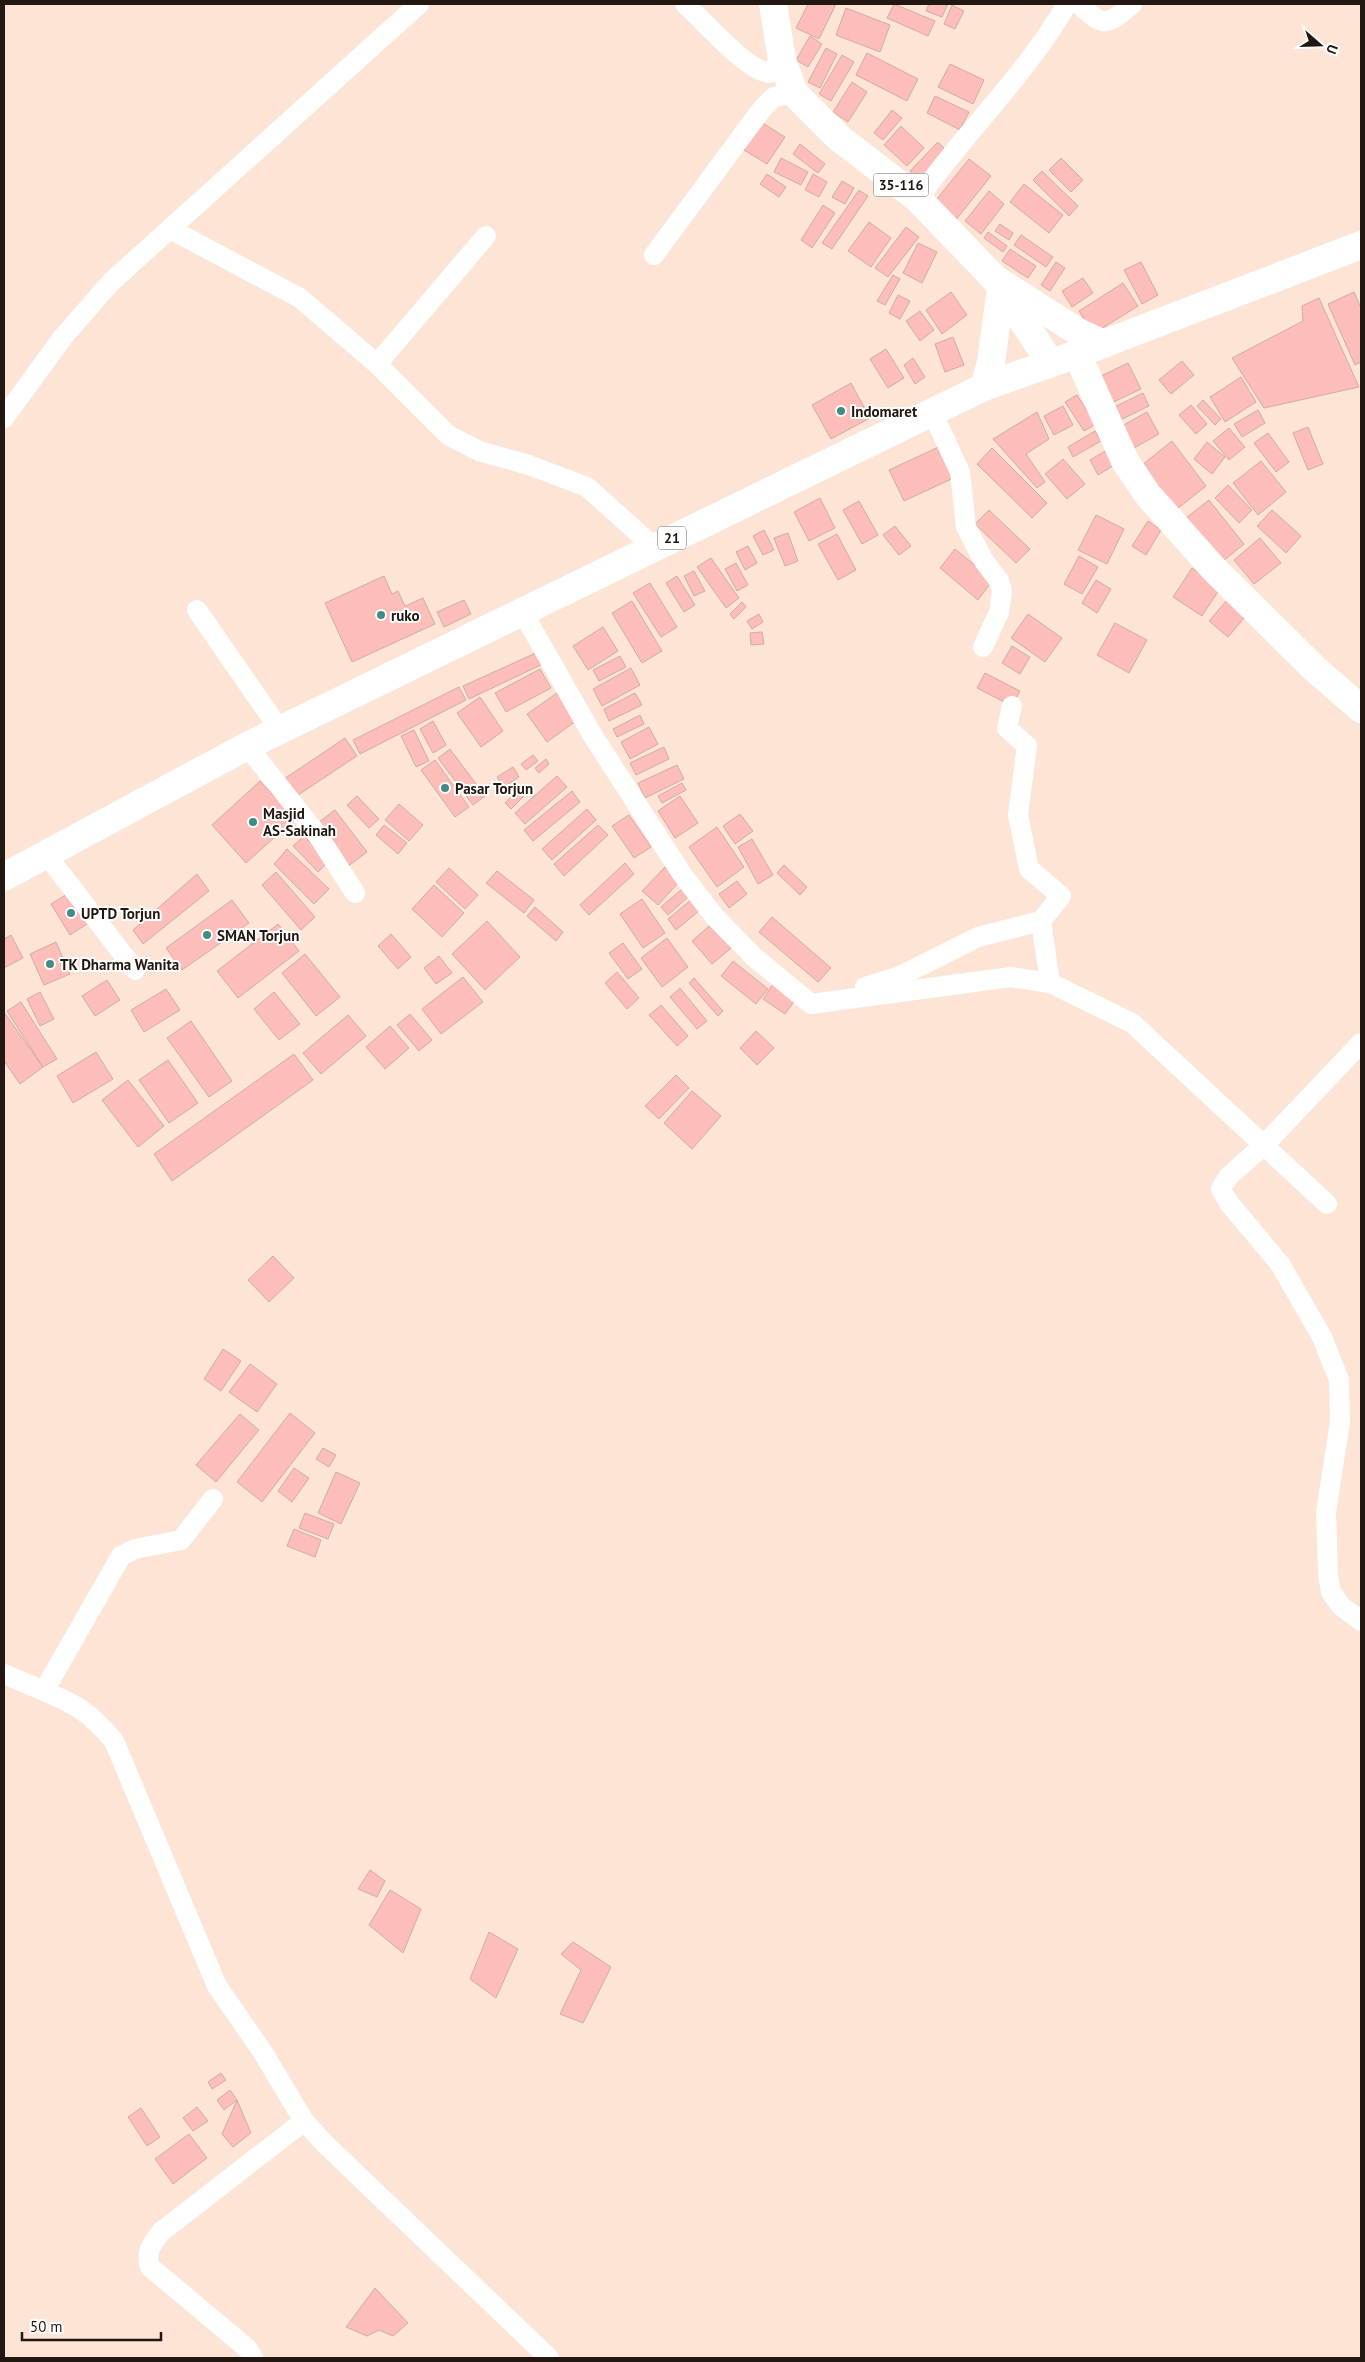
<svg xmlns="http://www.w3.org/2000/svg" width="1365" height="2362" viewBox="0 0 1365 2362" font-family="'PT Sans',sans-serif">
<rect width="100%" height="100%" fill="#fde4d4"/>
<path fill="#fdbdb8" stroke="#d1aba8" d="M808,4H836L819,39L796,28Z
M894,4L935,21L928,36L887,18Z
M929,4H948L942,17L926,11Z
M952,5L964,11L955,29L944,24Z
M846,8L890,25L880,52L836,35Z
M810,36L822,44L808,67L796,60Z
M826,48L837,54L820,88L808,82Z
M867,53L918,79L907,101L856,75Z
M842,55L854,62L831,101L819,94Z
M950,64L984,80L973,104L938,87Z
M852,82L867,92L848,122L833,112Z
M935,96L969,112L960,130L927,113Z
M892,110L902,118L883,140L874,133Z
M761,122L785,137L767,164L744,150Z
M901,126L924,148L907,166L884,145Z
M938,142L949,153L921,182L910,171Z
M800,144L825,164L818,173L793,154Z
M781,158L808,172L801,185L774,172Z
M1061,158L1083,180L1071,192L1049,170Z
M969,159L991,176L955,221L933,204Z
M1042,171L1078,206L1069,216L1033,180Z
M767,174L786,187L779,197L760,184Z
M813,174L827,182L819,197L805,190Z
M842,181L854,188L845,204L832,197Z
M1024,184L1063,215L1049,233L1010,202Z
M859,190L868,196L832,249L822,243Z
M989,191L1004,204L981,234L965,221Z
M823,205L835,213L812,248L801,240Z
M869,222L891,238L871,267L848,251Z
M1000,224L1013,233L1009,240L995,231Z
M906,227L919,237L888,277L875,268Z
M988,232L1007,246L1003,252L984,238Z
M1021,235L1053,257L1046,267L1014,245Z
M918,243L937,252L922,283L903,273Z
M1010,249L1036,266L1028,278L1002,261Z
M1056,262L1065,268L1050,291L1041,285Z
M1141,262L1158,295L1142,304L1124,270Z
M893,275L900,279L885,305L877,301Z
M1083,278L1093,293L1072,307L1062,291Z
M1123,283L1138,306L1093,334L1079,311Z
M951,292L967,315L942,334L926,310Z
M1354,292L1361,308V362L1355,365L1328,304Z
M898,295L910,301L900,319L889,313Z
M1319,298L1359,387L1264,408L1232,358L1303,321L1302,306Z
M920,311L934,330L920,341L906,321Z
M953,337L964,365L945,372L935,344Z
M886,349L904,378L888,388L870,359Z
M913,358L925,377L915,384L904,365Z
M1182,361L1194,375L1171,394L1159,380Z
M1128,363L1141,389L1105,406L1093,380Z
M1241,377L1256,402L1225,422L1210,397Z
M851,383L870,418L831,439L812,405Z
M1143,393L1149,406L1114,423L1108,410Z
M1077,395L1096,424L1084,431L1065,402Z
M1203,400L1221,419L1215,425L1197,406Z
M1191,405L1207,424L1196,434L1179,415Z
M1063,406L1073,425L1054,435L1044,416Z
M1258,410L1265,423L1242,437L1234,424Z
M1037,412L1049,439L1026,454L1045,482L1037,488L993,439Z
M1147,412L1159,434L1132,449L1120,427Z
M1308,427L1323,464L1308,470L1293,433Z
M1229,428L1245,447L1229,460L1213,441Z
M1095,431L1101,441L1073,457L1068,447Z
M1268,433L1289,462L1276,472L1254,443Z
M1172,441L1206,486L1177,509L1142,465Z
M1207,442L1225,457L1212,474L1194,459Z
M943,445L958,476L904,501L889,470Z
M992,448L1047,503L1032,518L977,464Z
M1107,450L1116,464L1098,475L1090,460Z
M1063,459L1085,484L1067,499L1045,474Z
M1261,461L1286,492L1258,515L1233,483Z
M1228,485L1252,510L1239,523L1215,498Z
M820,498L835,528L809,541L794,512Z
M1209,500L1244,544L1222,562L1186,518Z
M859,501L878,535L862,544L843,510Z
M989,510L1030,549L1016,563L975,524Z
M1272,510L1301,536L1286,553L1257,526Z
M1096,515L1124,529L1107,564L1078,550Z
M1148,521L1161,530L1146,555L1132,546Z
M895,526L911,546L899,555L883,535Z
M764,530L774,550L763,555L753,536Z
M788,533L798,561L785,566L774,538Z
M837,534L856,570L838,580L818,544Z
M1260,538L1281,563L1254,584L1234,560Z
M748,546L757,563L745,570L736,552Z
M955,549L993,580L978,600L940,568Z
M1079,556L1098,567L1082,594L1064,584Z
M711,558L739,598L726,608L697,567Z
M736,563L748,585L737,591L725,569Z
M1192,568L1221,587L1202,616L1173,597Z
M694,571L705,591L694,596L684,576Z
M384,576L392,594L398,591L405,606L423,598L435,624L352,662L325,603Z
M677,576L695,605L684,612L666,583Z
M1096,580L1111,589L1097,613L1082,603Z
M650,583L677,627L661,637L633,593Z
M464,600L471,614L444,627L437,612Z
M1227,600L1246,616L1228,637L1209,621Z
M632,601L662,651L642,663L612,613Z
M742,602L746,607L734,619L730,614Z
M759,614L763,622L752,629L747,621Z
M1028,614L1062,638L1045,662L1011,638Z
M1115,623L1147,640L1129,673L1097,655Z
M603,627L618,651L588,670L573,646Z
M762,632L764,644L751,645L750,633Z
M1012,646L1030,657L1020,674L1002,663Z
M538,652L543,664L469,699L463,686Z
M620,656L626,667L599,681L593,670Z
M631,668L640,685L602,706L593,689Z
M540,669L551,688L506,712L495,693Z
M985,673L1020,691L1012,706L977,688Z
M459,687L466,700L360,754L353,740Z
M557,693L576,721L547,742L527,714Z
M635,693L642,705L609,721L604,709Z
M480,697L503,731L481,747L457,713Z
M640,715L644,724L617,737L613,729Z
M433,721L446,745L433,753L420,729Z
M649,727L658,744L630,759L621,742Z
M414,730L429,761L416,767L401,736Z
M345,738L357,756L295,797L284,779Z
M664,747L669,759L636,775L630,763Z
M450,749L485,796L473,805L438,758Z
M533,755L538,761L526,770L521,764Z
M546,759L549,764L539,773L535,768Z
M435,760L469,807L455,817L421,770Z
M677,765L684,779L645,798L638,783Z
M513,767L519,777L504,787L497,777Z
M557,776L567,787L525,824L515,813Z
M260,781L295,819L246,863L212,825Z
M682,783L686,790L662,803L658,796Z
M521,787L527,793L511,809L505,803Z
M572,791L580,802L533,841L524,830Z
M357,796L379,819L369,828L347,805Z
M680,796L698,823L675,838L658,811Z
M399,804L423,825L409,841L385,820Z
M587,809L596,820L552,860L542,849Z
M335,810L367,852L347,867L315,825Z
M740,814L753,831L735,844L723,826Z
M629,815L651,847L634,858L612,826Z
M384,825L407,843L398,854L376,835Z
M598,825L608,835L564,876L554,864Z
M717,827L744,867L717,887L689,847Z
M304,836L329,861L318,872L293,846Z
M752,839L773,875L758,884L738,847Z
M287,849L329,889L314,904L274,864Z
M625,863L634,874L589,915L580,905Z
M784,865L807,887L800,895L777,873Z
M665,867L680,881L658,905L642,891Z
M449,868L478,895L465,909L436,882Z
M497,871L534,900L524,913L486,883Z
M276,872L315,917L301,930L262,885Z
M197,874L209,891L143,944L133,930Z
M737,881L747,894L729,908L719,894Z
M434,885L464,913L442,937L412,909Z
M682,889L689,896L668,915L661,907Z
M72,891L90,922L70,935L51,904Z
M642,899L665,933L643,948L620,914Z
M692,899L700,910L676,930L668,919Z
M232,900L249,923L182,970L166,948Z
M535,907L563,932L556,941L527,916Z
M772,917L831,968L818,982L759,932Z
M487,921L520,957L485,990L452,954Z
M715,921L735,945L712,964L692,941Z
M278,924L299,951L238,998L217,971Z
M391,934L411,957L398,969L378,946Z
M11,935L23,958L4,968V939Z
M667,938L688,967L662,987L641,958Z
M56,942L70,974L44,985L30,954Z
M623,943L642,969L628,979L609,953Z
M305,954L340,997L316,1016L282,973Z
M439,956L452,973L436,984L424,968Z
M733,961L768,989L756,1004L721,976Z
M617,972L639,998L627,1009L605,983Z
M463,977L483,1002L441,1034L422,1009Z
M694,978L723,1011L718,1016L689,983Z
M107,980L120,1000L95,1016L82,996Z
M775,981L798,996L785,1014L763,999Z
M680,988L707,1021L697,1029L670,997Z
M166,989L180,1010L144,1032L131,1010Z
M40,992L54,1019L40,1026L27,999Z
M274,992L300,1024L279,1040L254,1009Z
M21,1002L57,1059L43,1067L7,1011Z
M661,1005L688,1036L677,1046L649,1015Z
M4,1012L43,1067L20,1084L4,1061Z
M410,1014L432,1040L419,1051L397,1025Z
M348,1015L366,1036L321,1074L303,1053Z
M191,1021L232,1081L209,1097L167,1038Z
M390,1026L409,1048L385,1069L366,1047Z
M756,1031L774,1048L757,1065L740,1048Z
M96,1052L113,1079L73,1103L57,1076Z
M294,1054L313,1080L172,1181L154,1154Z
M168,1060L198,1103L169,1123L139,1080Z
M676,1075L689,1088L659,1119L645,1106Z
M128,1080L164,1126L138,1147L102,1100Z
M692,1091L721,1116L692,1149L664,1123Z
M273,1256L294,1278L269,1302L248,1280Z
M223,1349L241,1361L221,1391L204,1379Z
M250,1364L277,1384L257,1412L229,1392Z
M290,1413L315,1433L262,1502L237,1482Z
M240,1414L259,1430L216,1482L196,1465Z
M323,1448L336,1455L329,1467L316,1459Z
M294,1468L309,1478L292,1502L278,1491Z
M336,1472L360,1483L341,1524L318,1513Z
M305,1513L334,1524L328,1539L299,1528Z
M294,1529L321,1540L315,1557L287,1546Z
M370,1870L385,1881L377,1897L358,1889Z
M390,1890L421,1909L403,1953L369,1925Z
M489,1932L518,1949L496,1998L470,1979Z
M573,1942L611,1967L583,2023L560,2014L581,1970L561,1954Z
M221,2073L226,2080L212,2089L208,2082Z
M230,2090L237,2100L224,2110L217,2100Z
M237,2100L251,2133L233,2147L222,2134Z
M197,2107L208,2121L193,2131L183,2118Z
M141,2108L160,2137L147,2146L128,2117Z
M189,2134L207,2158L173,2184L155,2159Z
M375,2288L408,2323L393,2336L379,2330L367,2336L346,2327Z"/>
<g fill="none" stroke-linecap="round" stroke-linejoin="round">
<path stroke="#fff" stroke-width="20" d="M685,4C704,21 745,69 769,73L782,60
M1079,4C1104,28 1107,26 1132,4
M918,199C965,132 1026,75 1067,4
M170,229L300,298L377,364L448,435L479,451L529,465L587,487L654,547
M654,255L762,109L774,97L794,93
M377,364L486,236
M932,412L960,472L966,527L984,561L999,581L1002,591L999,612L983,647
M4,418L63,337L111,282L419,4
M197,610L280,730
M523,613L593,736L682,874L715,917L754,957L811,1004L1011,977L1050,983L1132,1023L1327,1204
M1012,706L1007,728L1027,746L1018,815L1029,869L1061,896L1041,921
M247,746L317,834L355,893
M46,854L135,970
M865,987L900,976L978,937L1041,921L1050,983
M1361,1043L1264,1145L1228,1177L1221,1189L1229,1203L1280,1264L1322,1337L1339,1380L1340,1422L1326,1512L1328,1575L1331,1592L1341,1606L1361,1621
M213,1499L181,1540L135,1549L121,1556L44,1691C79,1706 89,1712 114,1741L217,1986L262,2051L304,2121L325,2144L549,2358
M4,1674L44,1691
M253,2358L248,2349L150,2267C145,2251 152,2244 161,2232L304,2121"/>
<path stroke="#fff" stroke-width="28" d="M1077,354L1125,461L1148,495L1213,568L1315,669L1361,709"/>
<path stroke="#fff" stroke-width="28" d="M773,4L782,60L794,93L838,137L918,199L995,279L1050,362"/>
<path stroke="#fff" stroke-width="28" d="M995,279L1080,333L1104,344
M984,387L991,362L1001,289
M4,877L247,746L984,387L1077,354L1361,245"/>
</g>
<g fill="#448b87" stroke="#fff" stroke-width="2">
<circle cx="841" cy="411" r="5"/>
<circle cx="381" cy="615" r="5"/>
<circle cx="445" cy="788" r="5"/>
<circle cx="253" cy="822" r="5"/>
<circle cx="71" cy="913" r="5"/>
<circle cx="207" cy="935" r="5"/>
<circle cx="50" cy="964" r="5"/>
</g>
<g text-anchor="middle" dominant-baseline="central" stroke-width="4" stroke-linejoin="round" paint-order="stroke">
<g fill="#fff" stroke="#655d58" stroke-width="1">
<rect x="873.5" y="173.5" width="55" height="23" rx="4"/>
<rect x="658" y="526.5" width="28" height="23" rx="4"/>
</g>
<g font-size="14" font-weight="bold" fill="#231811">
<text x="901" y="185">35-116</text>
<text x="672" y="538">21</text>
</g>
<g font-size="15" font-weight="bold" fill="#231811" stroke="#fff" text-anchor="start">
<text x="851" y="411">Indomaret</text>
<text x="391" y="615">ruko</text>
<text x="455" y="788">Pasar Torjun</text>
<text x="263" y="813">Masjid<tspan x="263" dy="17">AS-Sakinah</tspan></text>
<text x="81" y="913">UPTD Torjun</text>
<text x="217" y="935">SMAN Torjun</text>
<text x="60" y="964">TK Dharma Wanita</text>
</g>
</g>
<rect width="1365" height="2362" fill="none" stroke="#231811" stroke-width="10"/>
<g transform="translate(1320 45) rotate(110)" stroke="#ffffff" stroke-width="4" paint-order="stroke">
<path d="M0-4L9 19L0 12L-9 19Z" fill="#231811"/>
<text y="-8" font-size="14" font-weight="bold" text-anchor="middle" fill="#231811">U</text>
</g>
<path d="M22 2332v8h139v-8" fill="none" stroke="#231811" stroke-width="2.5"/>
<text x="30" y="2332" font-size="15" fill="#231811" stroke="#ffffff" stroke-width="4" paint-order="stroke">50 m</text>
</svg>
